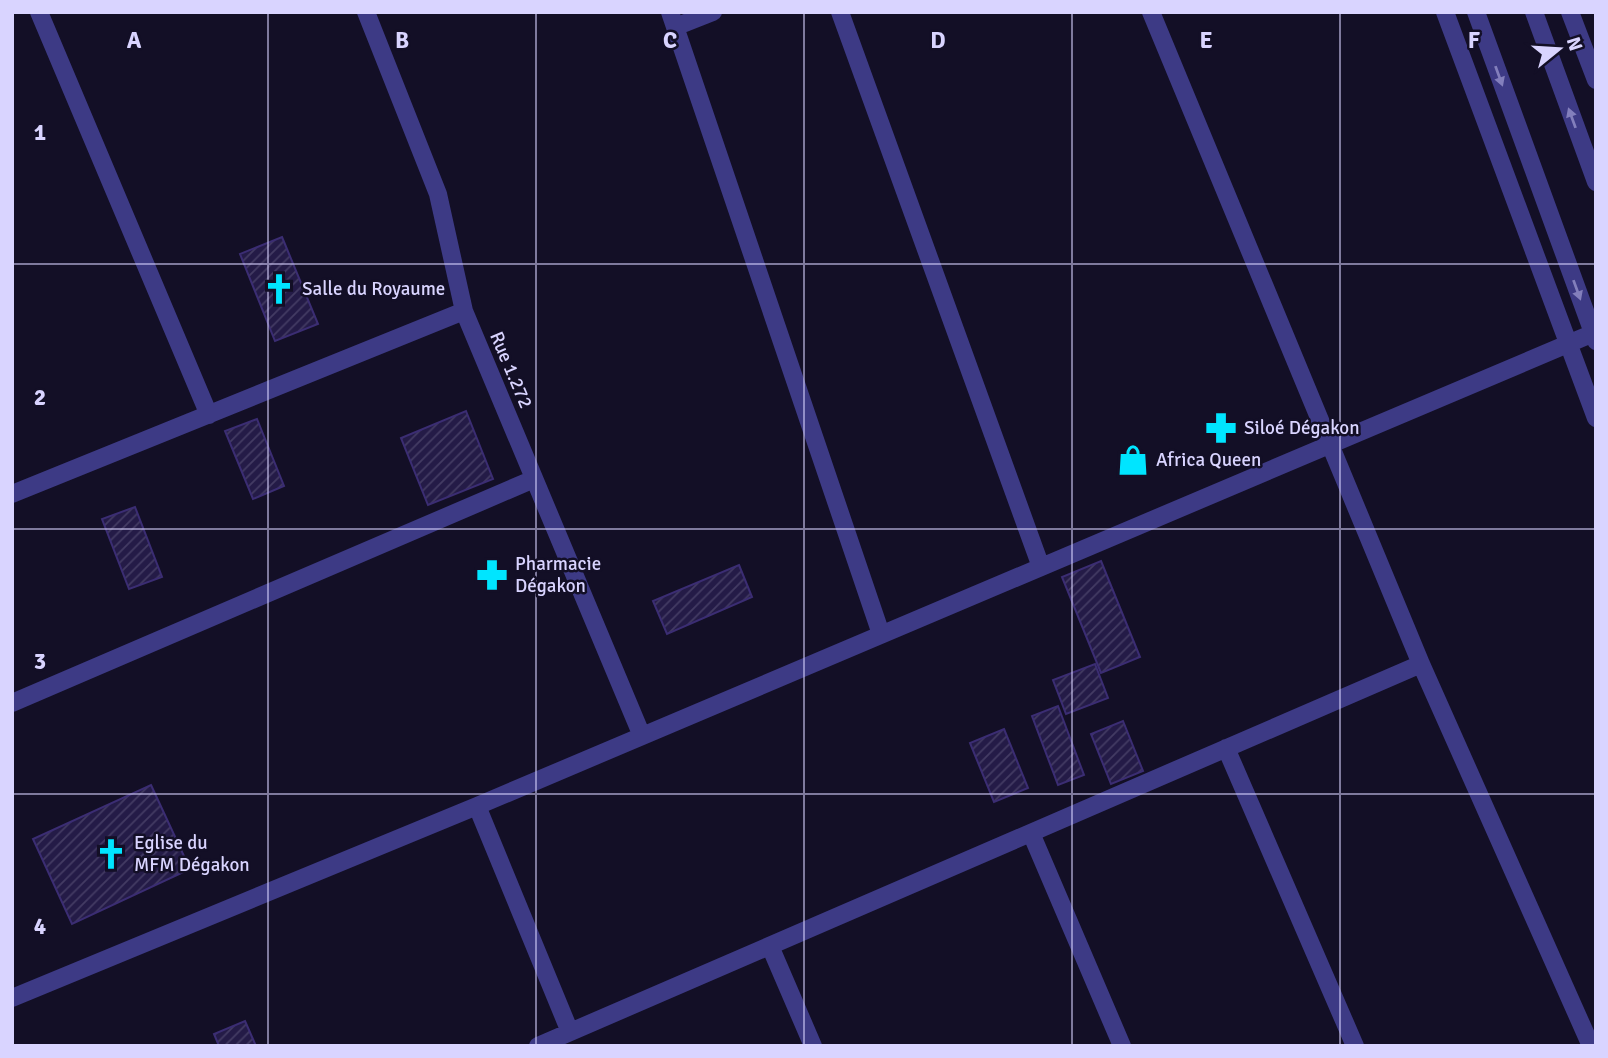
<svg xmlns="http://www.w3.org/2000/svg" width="1608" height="1058" viewBox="0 0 1608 1058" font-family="Signika,sans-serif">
<defs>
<pattern id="building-hatch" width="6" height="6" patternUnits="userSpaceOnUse" patternTransform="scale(1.75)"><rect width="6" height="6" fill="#241b47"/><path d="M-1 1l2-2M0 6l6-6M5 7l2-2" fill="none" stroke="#433b63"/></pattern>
</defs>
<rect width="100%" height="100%" fill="#130f26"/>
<path fill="url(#building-hatch)" stroke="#3b2d73" stroke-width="2" d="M282,237L318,324L275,341L240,254Z
M466,411L493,479L428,505L401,438Z
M257,419L284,486L253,499L225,431Z
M135,507L162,577L129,589L102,519Z
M1101,561L1140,657L1101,673L1062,577Z
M739,565L752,597L667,634L653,601Z
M1095,664L1108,698L1066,714L1053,680Z
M1058,706L1084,775L1058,785L1032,716Z
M1123,721L1143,771L1111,784L1091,734Z
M1004,729L1028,788L994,802L970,743Z
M151,785L190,869L72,924L33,839Z
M245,1021L256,1046H219L214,1034Z"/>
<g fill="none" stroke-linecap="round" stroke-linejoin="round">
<path stroke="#3d3a85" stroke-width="18" d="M39,12L209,415
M366,12L438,194L464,311L642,736
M670,12L881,634
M840,12L1041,567
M1151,12L1421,664L1591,1046
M1445,12L1596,418
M1476,12L1596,341
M1534,12L1596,182
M1570,12L1596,80
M675,27L713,12
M12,494L464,311
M12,703L534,479
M1226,748L1355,1046
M477,806L570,1032
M1031,833L1122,1046
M770,946L813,1046
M12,998L477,806L1596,332
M538,1046L1421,664"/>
</g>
<defs><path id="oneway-solid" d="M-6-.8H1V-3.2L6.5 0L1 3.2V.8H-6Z" transform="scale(1.75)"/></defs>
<g fill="#837fbc">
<use href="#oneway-solid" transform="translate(1499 76) rotate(70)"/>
<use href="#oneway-solid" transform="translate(1572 118) rotate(-110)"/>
<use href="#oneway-solid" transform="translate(1577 290) rotate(70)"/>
</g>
<path fill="none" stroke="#d9d4ff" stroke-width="2" stroke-opacity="0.55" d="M268,12V1046M536,12V1046M804,12V1046M1072,12V1046M1340,12V1046M12,264H1596M12,529H1596M12,794H1596"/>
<defs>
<symbol id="church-bare" viewBox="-9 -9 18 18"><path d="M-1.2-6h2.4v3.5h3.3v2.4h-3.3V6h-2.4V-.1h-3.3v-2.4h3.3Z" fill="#00e5ff" stroke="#130f26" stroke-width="2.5" paint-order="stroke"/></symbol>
<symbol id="pharmacy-bare" viewBox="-9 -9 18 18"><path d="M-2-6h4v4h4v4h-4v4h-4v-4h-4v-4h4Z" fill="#00e5ff" stroke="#130f26" stroke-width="2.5" paint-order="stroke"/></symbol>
<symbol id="shop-bare" viewBox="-9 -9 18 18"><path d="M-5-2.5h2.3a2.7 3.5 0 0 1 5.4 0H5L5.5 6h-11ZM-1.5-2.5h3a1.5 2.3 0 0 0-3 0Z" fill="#00e5ff" stroke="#130f26" stroke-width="2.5" paint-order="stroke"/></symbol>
</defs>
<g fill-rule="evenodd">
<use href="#church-bare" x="257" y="267" width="44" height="44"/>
<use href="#pharmacy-bare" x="1199" y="406" width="44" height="44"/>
<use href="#shop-bare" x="1111" y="438" width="44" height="44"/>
<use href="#pharmacy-bare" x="470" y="553" width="44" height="44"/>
<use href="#church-bare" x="89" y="832" width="44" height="44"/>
</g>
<g text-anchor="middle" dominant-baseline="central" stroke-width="5" stroke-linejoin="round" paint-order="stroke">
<g font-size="19" fill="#d9d4ff" stroke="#130f26" text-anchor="start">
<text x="302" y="289">Salle du Royaume</text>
<text x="1244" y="428">Siloé Dégakon</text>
<text x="1156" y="460">Africa Queen</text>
<text x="515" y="564">Pharmacie<tspan x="515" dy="22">Dégakon</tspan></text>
<text x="134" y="843">Eglise du<tspan x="134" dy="22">MFM Dégakon</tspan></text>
</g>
<g font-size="19" fill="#d9d4ff" stroke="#130f26">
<text transform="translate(511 370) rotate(67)">Rue 1.272</text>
</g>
</g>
<g font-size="23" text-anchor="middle" font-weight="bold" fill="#d9d4ff" stroke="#130f26" stroke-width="5" stroke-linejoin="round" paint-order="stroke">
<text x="134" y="48">A</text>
<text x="402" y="48">B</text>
<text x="670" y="48">C</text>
<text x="938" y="48">D</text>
<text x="1206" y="48">E</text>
<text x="1474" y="48">F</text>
<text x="40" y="140">1</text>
<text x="40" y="405">2</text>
<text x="40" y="669">3</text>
<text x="40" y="934">4</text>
</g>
<rect width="1608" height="1058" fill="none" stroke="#d9d4ff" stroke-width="28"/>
<g transform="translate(1559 49) rotate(72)" stroke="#130f26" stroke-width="5" paint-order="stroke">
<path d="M0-5L12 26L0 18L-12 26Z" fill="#d9d4ff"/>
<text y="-10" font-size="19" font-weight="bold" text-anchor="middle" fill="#d9d4ff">N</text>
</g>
</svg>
